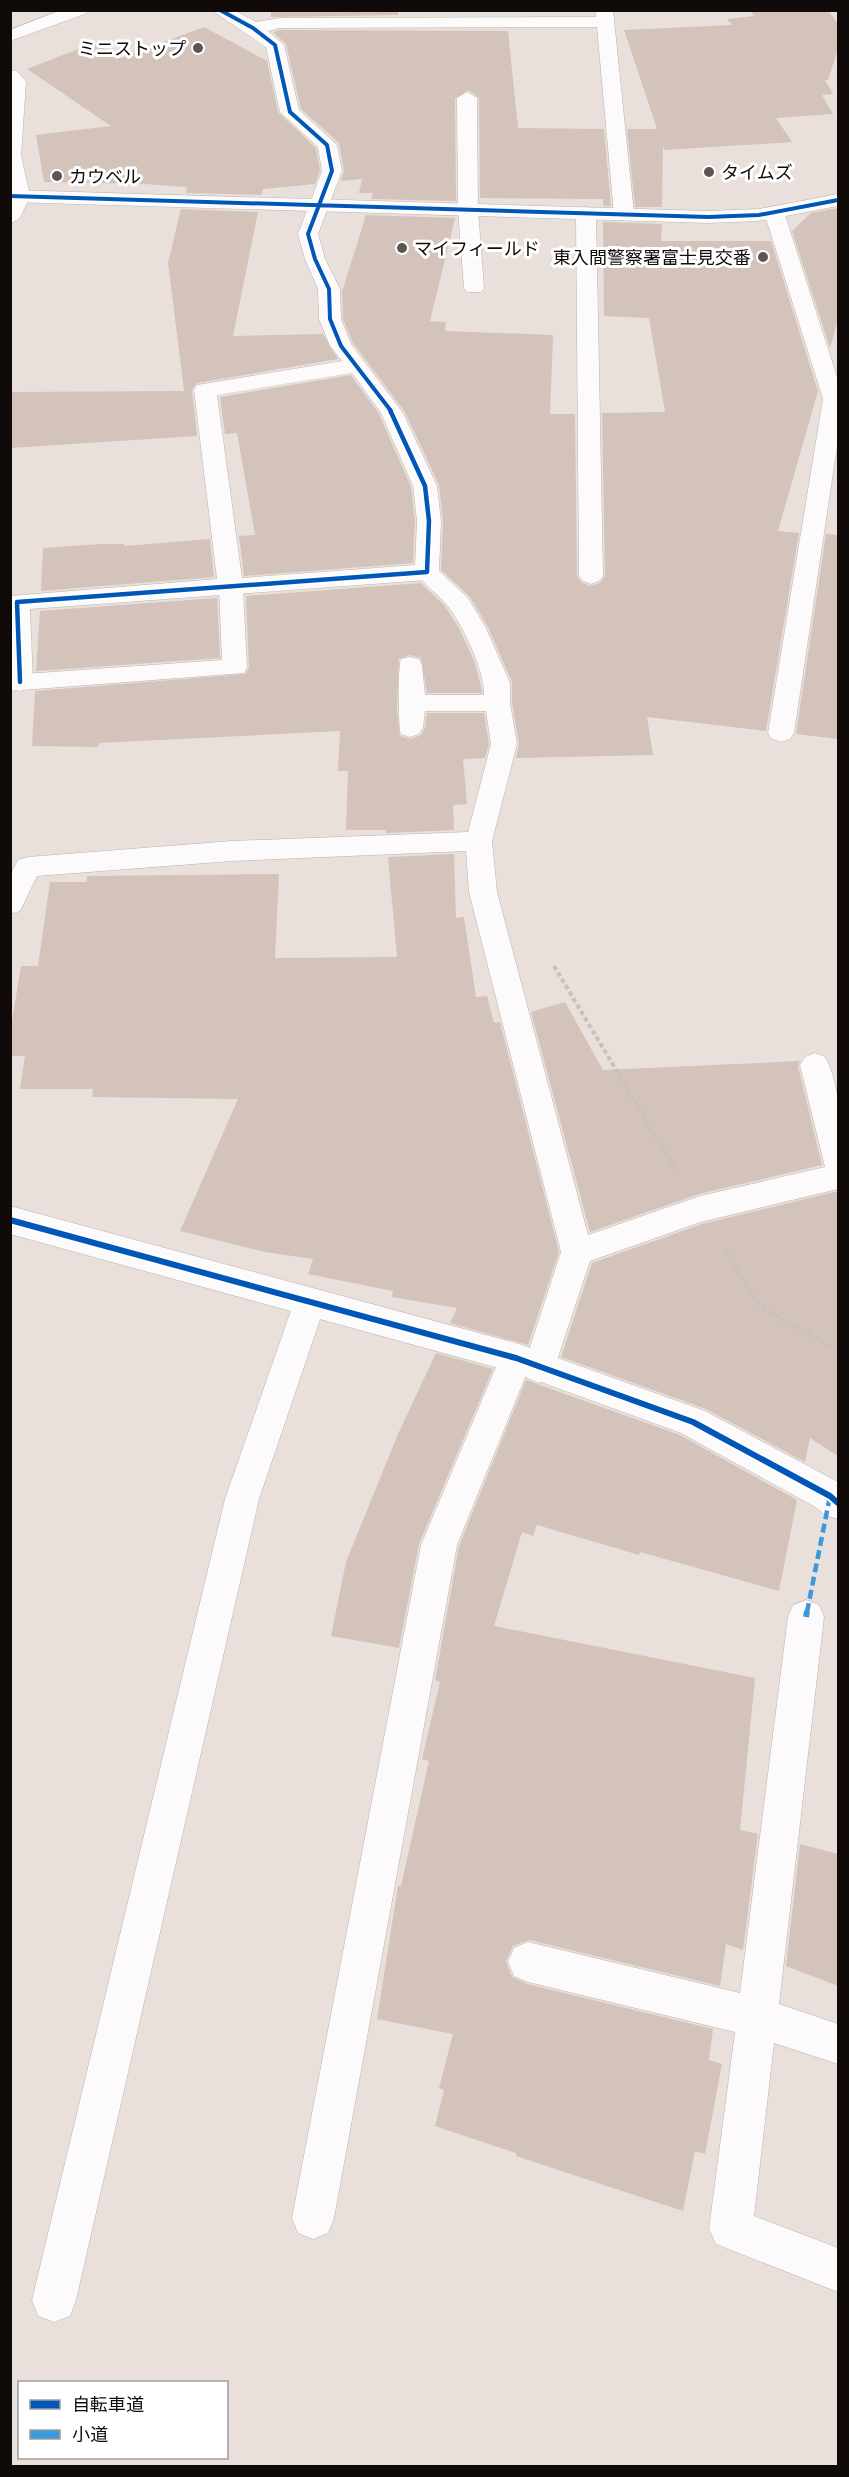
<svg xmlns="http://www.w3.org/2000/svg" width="849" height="2477" viewBox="0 0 849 2477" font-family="'Archivo Narrow','Noto Sans JP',sans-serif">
<rect width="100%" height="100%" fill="#e9e0db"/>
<path fill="#d3c3bb" d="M271,10H398V15L271,17Z
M750,10H828L838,24V49L828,80H825L833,94L822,95L833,114L776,118L792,142L664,150L663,145L662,207H635L627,129H657L624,30L732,25L727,19L754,16Z
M204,27L267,61L278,112L316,148L320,171L315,184L263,189L261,195L186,193L187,187L145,184L44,182L36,135L111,126L27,69L94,43L121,58Z
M280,30L508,31L518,128L604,129L611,206H603V199L480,198L479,98L468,90L455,98L456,201L371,199L373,193H359L362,179L341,181L344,171L339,143L301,109L286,44L273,32Z
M838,208V319L830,348L792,231L811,213Z
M181,209L258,212L233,336L323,334L338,359L197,383L192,390L197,436L10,448V392L184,391L168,263Z
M366,215L455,218L430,321L446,322L445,331L553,335L550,414H575L577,576L581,582L590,586L600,583L605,576L602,413L665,412L649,318L604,316L603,222L662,224L661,241H771L818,391L778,531L799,533L766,731L647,717L653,755L516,758L519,744L512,703V682L488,627L470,597L441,570L443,521L439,485L405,412L353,343L343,319L342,292Z
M351,375L379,414L411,487L415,521L413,563L244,576L239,536L255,535L237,433L225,434L220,397Z
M826,534L838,535V739L796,734Z
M210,539L214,577L41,591L43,548L102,544H124V546Z
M421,583L444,605L459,628L475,663L481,686L482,693H427L421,658L410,655L399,659L397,710L400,736L411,739L421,735L425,728L427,713H484L489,744L485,758L463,759L467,804L453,805L454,830L386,833V830H346L348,771H338L340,731L99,743L98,747L32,746L35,691L246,674L249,667L246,596Z
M217,598L220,658L36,671L40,611Z
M454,854L456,918L464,917L476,997L487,996L494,1023L500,1022L559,1252L528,1345L450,1323L457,1308L392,1297L393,1291L308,1274L313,1259L265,1252L180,1231L238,1099L92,1097L93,1089H20L25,1056H10V1033L21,966H38L50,882H87V876L279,874L275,958L397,957L388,857Z
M565,1002L603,1070L800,1061L798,1066L822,1165L699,1194L590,1232L531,1012Z
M838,1191V1456L810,1438L805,1462L706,1409L561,1357L592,1263L702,1224Z
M436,1353L493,1369L419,1544L399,1648L331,1636L346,1562L398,1434Z
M526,1380L680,1435L797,1500L779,1591L640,1552L639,1555L537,1525L533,1536L522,1532L494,1626L755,1678L740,1830L758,1834L743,1950L726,1944L720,1986L529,1940L513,1946L506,1961L512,1977L527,1984L713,2029L709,2060L722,2064L705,2154L695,2151L683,2211L516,2156V2153L435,2126L444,2090L439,2088L453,2034L377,2019L398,1886H401L429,1761L422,1759L440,1682L435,1680L459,1546Z
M800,1844L838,1854V1986L786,1966Z"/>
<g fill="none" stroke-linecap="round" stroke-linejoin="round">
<defs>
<path id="lane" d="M20,190L30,196L20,218L10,224V196Z
M468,204L478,210L484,288L481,292H467L464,288L458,210Z
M774,206L784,212L838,380V440L794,733L790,739L781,742L772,739L768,733L823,399L764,212Z
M586,207L596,213L603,576L599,581L591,584L583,581L579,576L576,213Z
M427,565L435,567L468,598L486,628L510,683V703L517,744L492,841L497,892L588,1235L700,1196L825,1167L800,1065L805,1057L815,1053L825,1057C846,1096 838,1147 838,1189L701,1222L590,1261L551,1378L539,1383L527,1378L526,1375L457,1545L334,2218L328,2233L313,2239L298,2233L292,2218L421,1545L504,1348L516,1344L529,1350L561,1252L469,892L466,851L232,861L37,876L20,911L10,914V875L18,860L28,857L232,841L468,832L491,744L486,711H425L423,728L419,734L410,737L401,734C398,729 398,665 401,659L410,657L419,659L422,665L425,695H484C485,672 464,628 450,609C440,595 425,586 415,572L419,567Z
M231,580L239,583L243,588L247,667L244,673L10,691V675L222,660L219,588L223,583Z
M310,1288L321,1292L326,1302L259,1499L76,2300L70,2316L54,2322L38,2316L32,2300L225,1499L294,1302L299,1292Z
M806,1600L819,1605L824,1617L779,2004L838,2024V2064L774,2043L754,2216L838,2248V2292L716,2244L709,2229L735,2032L528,1982L514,1976L508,1962L514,1948L528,1942L740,1993L788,1617L793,1605Z"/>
<path id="street" d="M211,10H234L256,22L280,18L596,17L595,10H613L634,214L631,218H617L614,214L597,27L280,28L268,31L284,45L299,110L337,145L342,171L318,234L325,259L340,289L341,319L351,344L403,413L437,486L441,521L439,572L436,578L427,580L30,609L33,682L29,688L20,691L11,688L10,596L217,579L194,390L197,385L342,361L330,346L319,319L318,289L305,259L298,234L322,171L318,147L280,112L266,47ZM352,373L381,413L413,486L417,521L415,565L242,578L217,395Z
M10,70L17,71L26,82L21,155L30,196L27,200L20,202L10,197Z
M467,92L477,98L478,210L475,214H461L458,210L457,98Z
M10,1206L516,1343L705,1411L838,1482V1519L825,1515L817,1508L681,1433L516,1373L10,1234Z"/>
<path id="secondary" d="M61,10H88L85,14L10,41V30Z
M10,190L708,211L759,209L838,194V206L759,221L708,223L10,202Z"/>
</defs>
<use href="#lane" stroke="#bab3b0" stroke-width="1"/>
<use href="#street" stroke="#bab3b0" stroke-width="1"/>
<use href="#secondary" stroke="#bab3b0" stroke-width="1"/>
<path stroke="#c5c2c0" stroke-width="4" stroke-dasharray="4.5 3" stroke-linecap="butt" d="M554,966L676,1170
M726,1251L760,1307L838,1351"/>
<use href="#lane" fill="#fcfafa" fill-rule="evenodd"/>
<use href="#street" fill="#fcfafa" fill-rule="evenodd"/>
<use href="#secondary" fill="#fcfafa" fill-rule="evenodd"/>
<path stroke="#3a99dd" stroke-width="4.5" stroke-dasharray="9 4.5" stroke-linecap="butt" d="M807,1612L830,1496"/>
<path stroke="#3a99dd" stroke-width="6" stroke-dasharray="11 6" stroke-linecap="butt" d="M806,1617L807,1611"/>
<defs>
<path id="cycleway-far2" d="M220,10L253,28L275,45L290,112L327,145L332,171L308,234L315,259L329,289L330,319L341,346L391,411
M10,196L708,217L759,215L838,200"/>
<path id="cycleway-far1" d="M20,682L17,602L427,572L429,521L425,486L390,410"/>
<path id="cycleway" d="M10,1220L516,1358L693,1422L830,1496L838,1503"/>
</defs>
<use href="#cycleway-far2" stroke="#fff" stroke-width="6"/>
<use href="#cycleway-far1" stroke="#fff" stroke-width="8"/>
<use href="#cycleway" stroke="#fff" stroke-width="10"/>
<use href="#cycleway-far2" stroke="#0057b8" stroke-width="4"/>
<use href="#cycleway-far1" stroke="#0057b8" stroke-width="4.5"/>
<use href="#cycleway" stroke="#0057b8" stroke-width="6"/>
</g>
<g fill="#5c5652" stroke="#fff" stroke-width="2">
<circle cx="198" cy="48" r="6"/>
<circle cx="709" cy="172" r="6"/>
<circle cx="57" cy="176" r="6"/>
<circle cx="402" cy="248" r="6"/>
<circle cx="763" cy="257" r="6"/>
</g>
<g text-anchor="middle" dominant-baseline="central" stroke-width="6" stroke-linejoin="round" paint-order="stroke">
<g font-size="18" fill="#100b08" stroke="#fff" text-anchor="start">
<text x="186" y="48" text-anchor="end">ミニストップ</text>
<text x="721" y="172">タイムズ</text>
<text x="69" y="176">カウベル</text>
<text x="414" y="248">マイフィールド</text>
<text x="751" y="257" text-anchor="end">東入間警察署富士見交番</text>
</g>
</g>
<rect width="849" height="2477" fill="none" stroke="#100b08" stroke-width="24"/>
<rect x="18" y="2381" width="210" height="78" fill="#ffffff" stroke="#9f9d9c" stroke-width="1.5"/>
<rect x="30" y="2400" width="30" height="9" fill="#0057b8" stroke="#9f9d9c" stroke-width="1.5"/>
<text x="72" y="2411" font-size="18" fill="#100b08">自転車道</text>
<rect x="30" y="2430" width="30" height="9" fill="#3a99dd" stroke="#9f9d9c" stroke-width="1.5"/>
<text x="72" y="2441" font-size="18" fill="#100b08">小道</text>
</svg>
